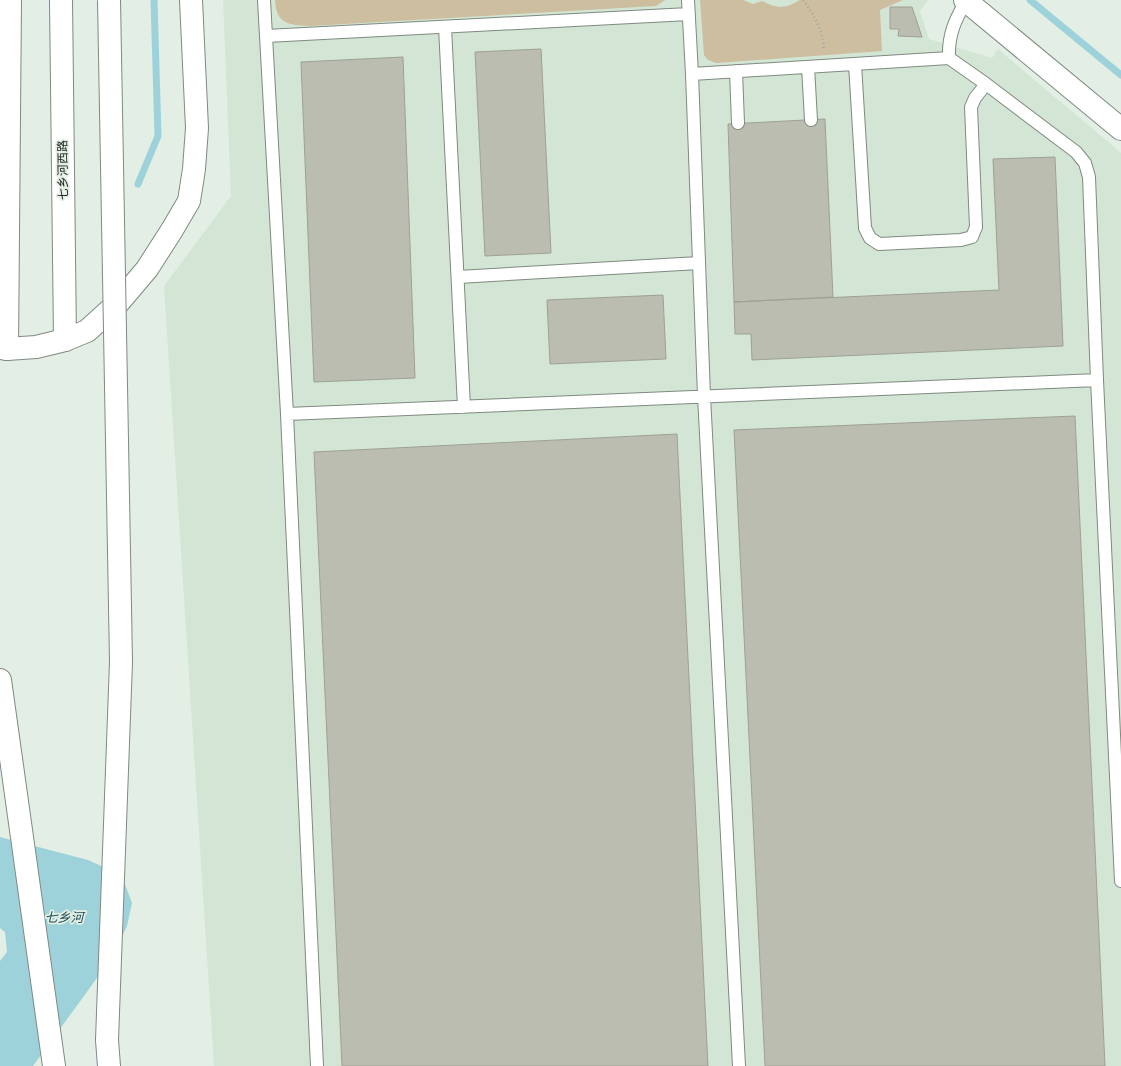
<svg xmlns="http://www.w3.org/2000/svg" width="1121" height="1066" viewBox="0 0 1121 1066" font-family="'Public Sans','Noto Sans SC',sans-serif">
<rect width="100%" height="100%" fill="#e3efe4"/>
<path fill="#d3e5d4" d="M223,0H928L920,11L929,39L992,58L998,49L1121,153V1066H214L164,286L231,196Z"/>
<path fill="#ccbe9e" d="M275,0H665L656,6L309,26C289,25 276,24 275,0Z
M700,0H743L753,4L762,1C778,9 785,9 800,0H903L880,10L882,51L716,63L708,60L704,55Z"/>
<path fill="#9ed2db" d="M0,837L88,860L112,871L123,879L132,903L127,926L113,956L33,1066H0V961L7,952L5,932L0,928Z"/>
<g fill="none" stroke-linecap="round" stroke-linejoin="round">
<path stroke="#9ed2db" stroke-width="7" d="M1030,0L1121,75
M138,184L158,136L154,0"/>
</g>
<path fill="#babdb0" stroke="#9ea194" d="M890,7H912L922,37L898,36L899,29H890Z
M541,49L551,253L485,256L475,52Z
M403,57L415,378L314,382L301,62Z
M825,119L833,297L734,302L728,124Z
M1055,157L1063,346L752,360L751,334H735L734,302L999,290L993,159Z
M663,295L666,359L550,364L547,300Z
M1075,416L1105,1066H765L734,430Z
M677,434L708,1066H342L314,452Z"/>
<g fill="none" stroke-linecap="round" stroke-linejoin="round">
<defs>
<path id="lane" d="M264,0L287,414L317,1066
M688,0L692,74L704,396L739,1066
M445,27L464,407
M266,36L689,14
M949,58C948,35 955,20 966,1
M855,64L865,228L870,238L879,244L961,240L972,237L976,227L971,107L975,98L986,84
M808,67L811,120
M736,71L738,123
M692,74L949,58L986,84L1076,152L1085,163L1089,177L1097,380L1121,881
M458,277L699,263
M287,414L1097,380"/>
<path id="street" d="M965,0L1121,129
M0,348L7,349L36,347L65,340L87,331L119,302L147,269L172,230L189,201L194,169L197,128L191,0"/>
<path id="secondary" d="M61,0L65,340
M7,349L10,0"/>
<path id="primary" d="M0,680L54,1066
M107,1040L109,1066"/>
</defs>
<use href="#lane" stroke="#7f8a80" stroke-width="14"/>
<use href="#street" stroke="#7f8a80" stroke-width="24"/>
<use href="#secondary" stroke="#7f8a80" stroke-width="24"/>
<use href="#primary" stroke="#7f8a80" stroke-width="24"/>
<path stroke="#a0a9a1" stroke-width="2.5" stroke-dasharray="1 3" stroke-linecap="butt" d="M803,0C815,16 822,29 824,49"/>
<use href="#lane" stroke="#fff" stroke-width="12"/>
<use href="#street" stroke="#fff" stroke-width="22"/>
<use href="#secondary" stroke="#fff" stroke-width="22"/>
<use href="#primary" stroke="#fff" stroke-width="22"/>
<defs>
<path id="primary-bridge" d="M107,1040L121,662L109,0"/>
</defs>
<use href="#primary-bridge" stroke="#7f8a80" stroke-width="24" stroke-linecap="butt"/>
<use href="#primary-bridge" stroke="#fff" stroke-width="22"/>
</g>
<g text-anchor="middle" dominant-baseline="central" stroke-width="3.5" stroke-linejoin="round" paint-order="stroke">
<g font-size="12" fill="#1a1f1b" stroke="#e3efe4">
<text transform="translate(63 170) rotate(-91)">七乡河西路</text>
</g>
<g font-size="13" font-style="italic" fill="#1d4b52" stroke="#e3efe4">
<text x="64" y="917">七乡河</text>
</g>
</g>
</svg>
